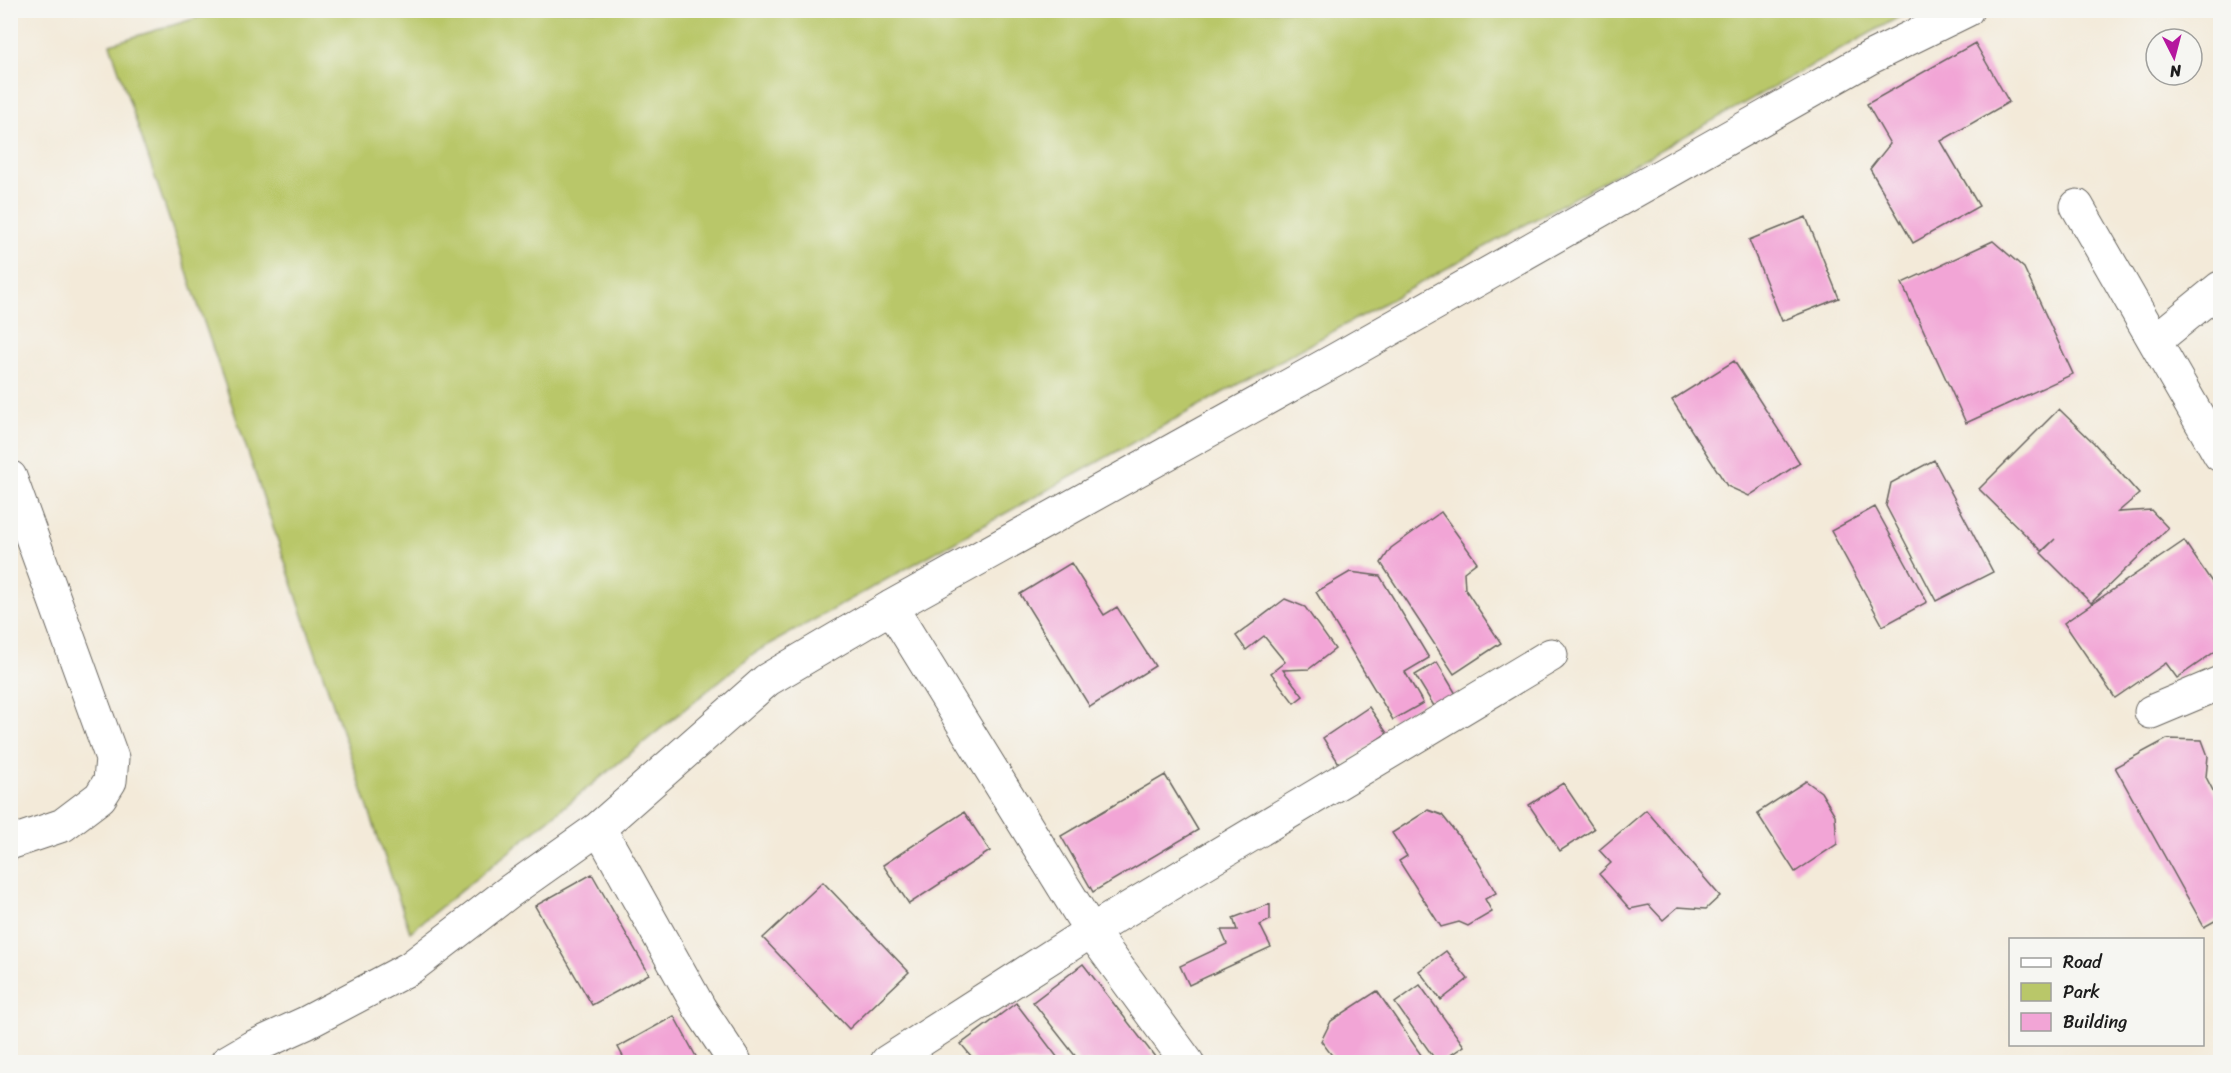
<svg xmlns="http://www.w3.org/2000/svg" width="2231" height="1073" viewBox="0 0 2231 1073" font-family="Sriracha,sans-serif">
<rect width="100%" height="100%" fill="#f6f6f2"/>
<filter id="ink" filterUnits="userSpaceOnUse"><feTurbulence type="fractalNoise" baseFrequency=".0167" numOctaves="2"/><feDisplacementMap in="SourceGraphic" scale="12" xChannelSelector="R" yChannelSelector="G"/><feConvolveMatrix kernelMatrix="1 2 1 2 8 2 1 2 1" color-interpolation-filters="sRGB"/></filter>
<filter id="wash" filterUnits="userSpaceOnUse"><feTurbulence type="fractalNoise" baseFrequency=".008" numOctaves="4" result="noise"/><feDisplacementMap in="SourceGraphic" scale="24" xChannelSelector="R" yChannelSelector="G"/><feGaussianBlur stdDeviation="1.35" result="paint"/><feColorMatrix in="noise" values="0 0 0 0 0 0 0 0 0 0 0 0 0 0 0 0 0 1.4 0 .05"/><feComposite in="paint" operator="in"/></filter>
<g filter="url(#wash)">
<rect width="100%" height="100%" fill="#f3ead9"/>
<path fill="#b9c769" stroke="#6a7242" stroke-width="1.5" d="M220,11V10L1910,11L754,653L410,932L110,44Z"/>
<g id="blocks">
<path fill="#f2a5d6" d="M1975,43L2009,102L1941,141L1979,206L1913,243L1870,169L1890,144L1867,104Z
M1806,217L1839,298L1782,321L1749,240Z
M1993,241L2024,268L2073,374L1966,423L1902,283Z
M1734,361L1800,463L1749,496L1727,486L1672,400Z
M2059,409L2094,443L2139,494L2118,512L2151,510L2168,528L2091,603L2041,553L2055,539L2042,551L1979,489Z
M1934,460L1993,572L1936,601L1886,506L1891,483Z
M1875,507L1927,602L1883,626L1831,531Z
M1441,512L1477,562L1464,572L1465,589L1501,643L1454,674L1381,563L1391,548Z
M2184,541L2220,594V622L2218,624L2220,628V648L2177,678L2166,663L2115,698L2064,623Z
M1071,563L1104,615L1117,607L1155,666L1090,707L1020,594Z
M1350,572L1380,576L1429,658L1405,672L1423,703L1393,720L1316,592Z
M1285,599L1305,607L1335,649L1309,669L1283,670L1303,696L1294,703L1271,673L1285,662L1264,636L1246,650L1236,636Z
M1437,662L1456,694L1434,706L1415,675Z
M1369,707L1387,733L1340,765L1323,738Z
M2167,739L2202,740L2208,756L2206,777L2220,804V918L2204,927L2115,767Z
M1165,775L1198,830L1093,892L1061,836Z
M1806,781L1821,792L1835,815L1837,844L1795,872L1757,813Z
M1563,783L1594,829L1560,851L1529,805Z
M1428,810L1442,815L1476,858L1496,893L1485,899L1492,912L1468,926L1459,922L1441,927L1399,861L1407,856L1392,833Z
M1646,810L1720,896L1706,909L1678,907L1663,920L1649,905L1630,909L1599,874L1611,863L1599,850Z
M964,812L990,851L909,904L883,865Z
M592,874L649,974L592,1005L535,906Z
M823,882L909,972L849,1029L763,938Z
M1270,904V920L1260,925L1271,947L1189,985L1180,966L1227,944L1221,930H1237L1233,918Z
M1446,951L1468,979L1441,1000L1419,971Z
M1083,964L1159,1062H1080L1033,1002Z
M1420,985L1464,1046L1440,1062H1437L1395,1003Z
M1377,991L1426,1062H1337L1321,1041L1331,1021Z
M1016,1003L1061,1062H976L961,1044Z
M674,1016L699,1062H626L618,1047Z"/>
</g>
</g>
<g filter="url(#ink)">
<use href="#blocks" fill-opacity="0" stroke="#67645e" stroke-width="1.5"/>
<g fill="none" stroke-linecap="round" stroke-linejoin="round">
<defs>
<path id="minor" d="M2077,206L2220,455
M2155,341L2220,288
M10,477L112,758L110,781L100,797L63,825L10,843
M891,607L1091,931L1187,1062
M2151,712L2220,683
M599,828L700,1009L735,1062
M227,1062L251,1048L306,1023L410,968L510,891L599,828L767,680L891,607L1339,358L1871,57L1967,10
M887,1062L1091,931L1551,655"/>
</defs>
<use href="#minor" stroke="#67645e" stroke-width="35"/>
<use href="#minor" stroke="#fff" stroke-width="33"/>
</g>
</g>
<rect width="2231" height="1073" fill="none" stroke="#f6f6f2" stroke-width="36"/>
<rect x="2009" y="938" width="195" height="108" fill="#f6f6f2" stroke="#9f9f9c" stroke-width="1.5"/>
<rect x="2021" y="958" width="30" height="9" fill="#ffffff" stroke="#9f9f9c" stroke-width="1.5"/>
<text x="2063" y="968" font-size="18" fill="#1c1c1c">Road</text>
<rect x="2021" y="983" width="30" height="18" fill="#b9c769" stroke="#9f9f9c" stroke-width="1.5"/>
<text x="2063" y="998" font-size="18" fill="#1c1c1c">Park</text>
<rect x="2021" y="1013" width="30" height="18" fill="#f2a5d6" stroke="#9f9f9c" stroke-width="1.5"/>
<text x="2063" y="1028" font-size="18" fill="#1c1c1c">Building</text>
<g transform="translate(2174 57) rotate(174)"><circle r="28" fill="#f6f6f2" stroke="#9f9f9c" stroke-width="1.5"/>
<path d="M0-4.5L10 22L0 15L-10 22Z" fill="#b5179e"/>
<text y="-9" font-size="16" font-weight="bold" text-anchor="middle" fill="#1c1c1c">N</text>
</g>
</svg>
